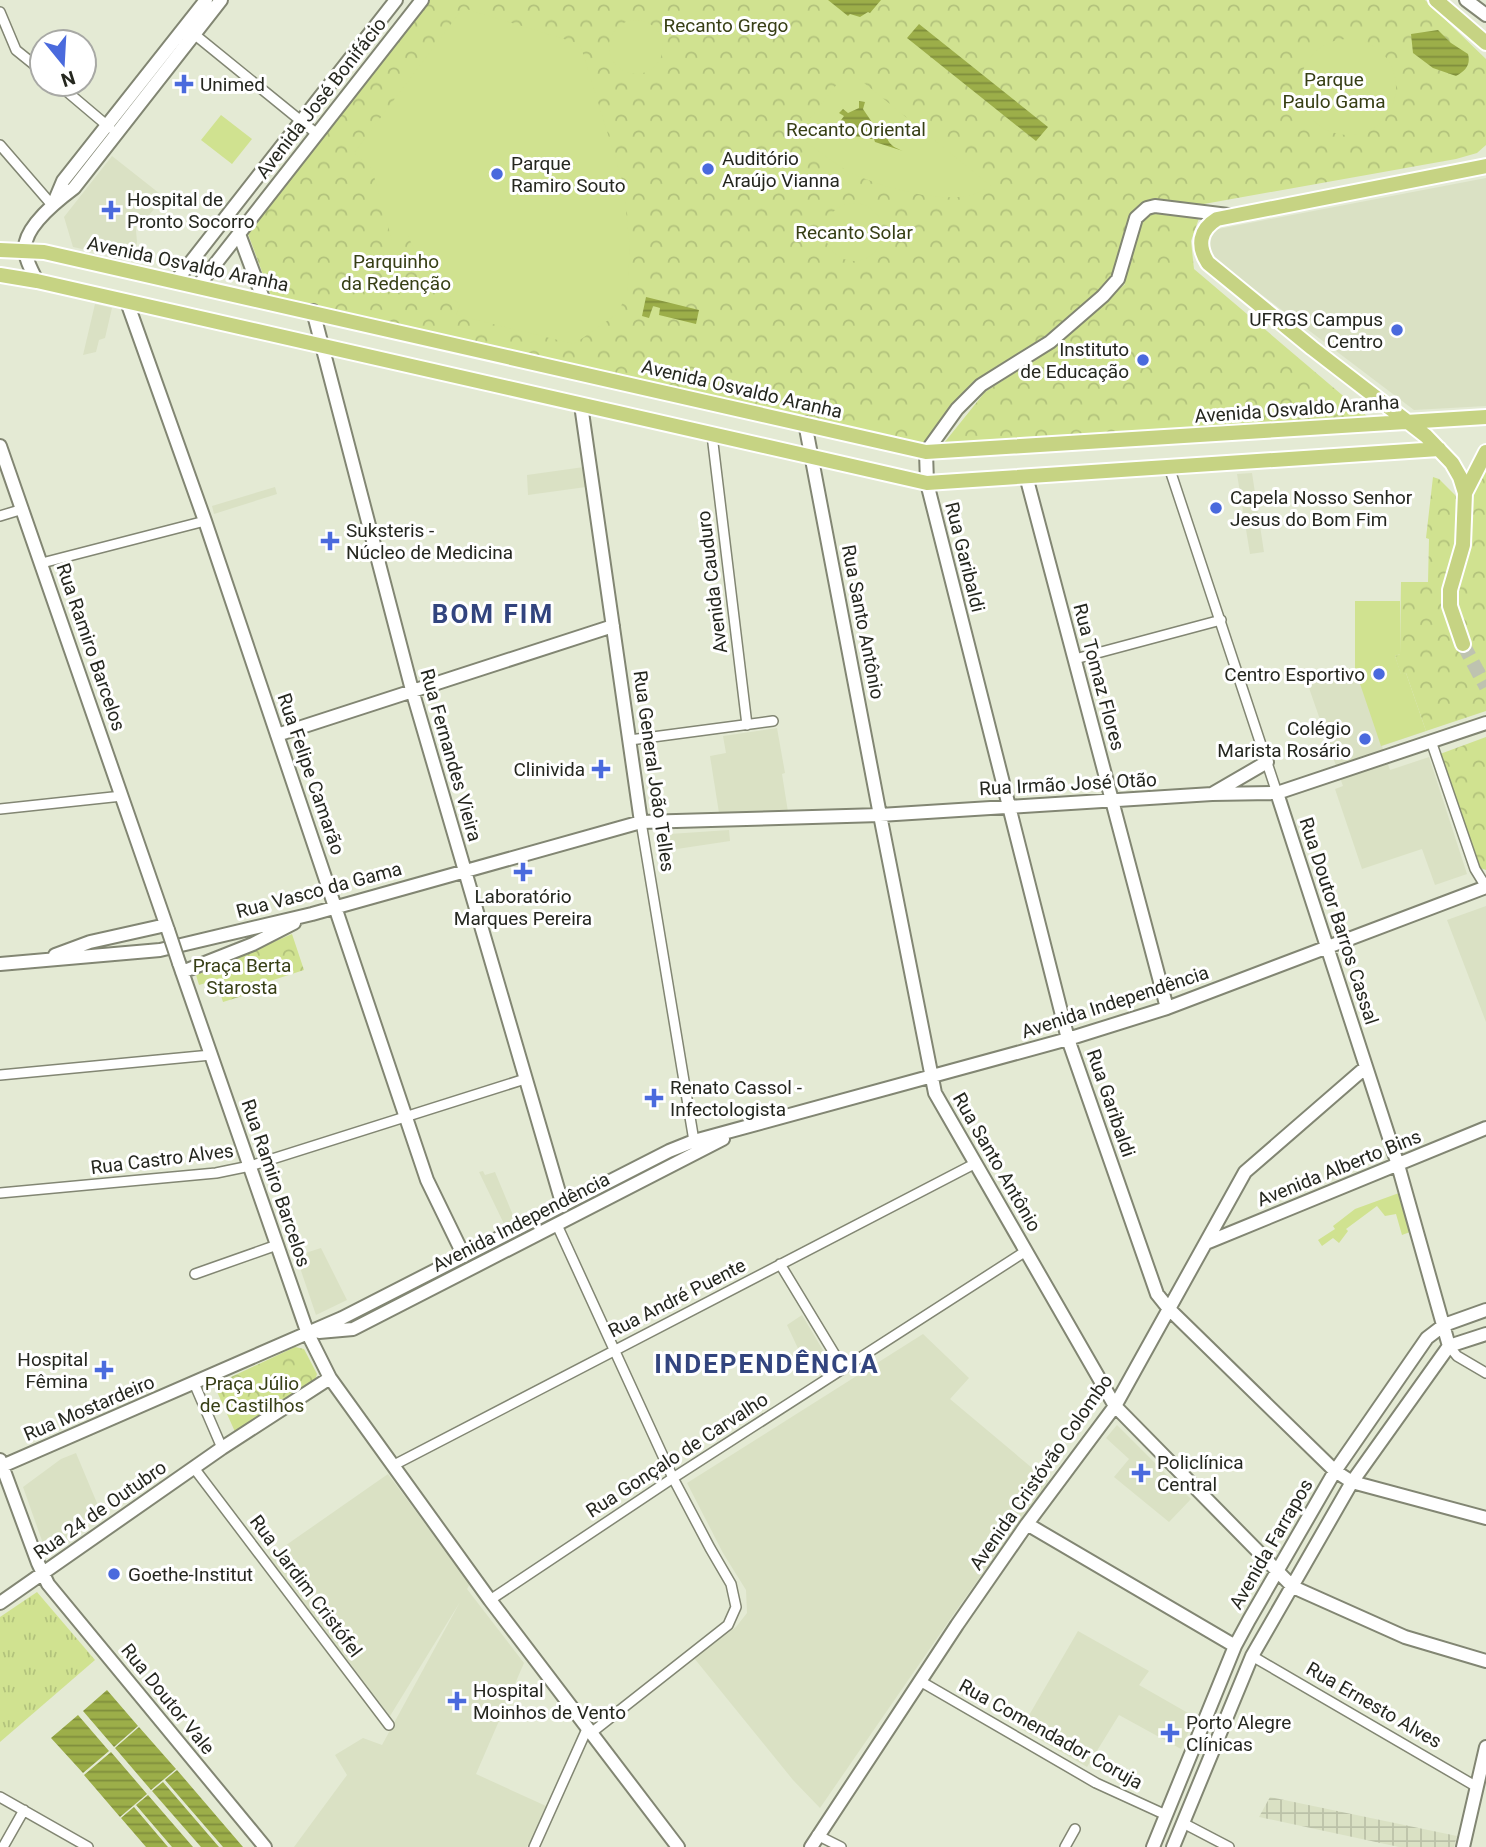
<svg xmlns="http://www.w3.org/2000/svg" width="1486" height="1847" viewBox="0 0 1486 1847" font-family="Roboto,sans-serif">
<defs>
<pattern id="industrial-grid" width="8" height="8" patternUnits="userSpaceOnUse" patternTransform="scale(1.75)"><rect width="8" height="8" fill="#dae1c4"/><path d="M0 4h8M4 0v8" fill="none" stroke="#bbc1a8"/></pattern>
<pattern id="grass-tufts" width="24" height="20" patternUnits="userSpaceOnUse" patternTransform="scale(1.75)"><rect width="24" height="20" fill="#d0e290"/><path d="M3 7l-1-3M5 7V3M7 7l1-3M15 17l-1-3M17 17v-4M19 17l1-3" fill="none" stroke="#b2c27c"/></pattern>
<pattern id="park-crowns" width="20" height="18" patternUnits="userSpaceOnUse" patternTransform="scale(1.75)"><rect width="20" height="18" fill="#d0e290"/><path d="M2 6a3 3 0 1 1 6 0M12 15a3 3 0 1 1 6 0" fill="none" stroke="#b2c27c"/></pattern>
<pattern id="water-rules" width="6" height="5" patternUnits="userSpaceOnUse" patternTransform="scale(1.75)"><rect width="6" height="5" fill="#9cae49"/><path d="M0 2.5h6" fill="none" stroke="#7f8e3c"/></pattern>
</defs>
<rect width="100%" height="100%" fill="#e4ead4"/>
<path fill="#dae1c4" d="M112,156L164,197L145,220L139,216L135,219L137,242L133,260L73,247L64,217Z
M1486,178V406L1414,410L1208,254L1213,230Z
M95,304L112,308L105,338L99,340L96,352L83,355Z
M584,467L586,487L528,495L527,475Z
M1252,473L1264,552L1250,554L1237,474Z
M275,487L277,494L214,514L212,506Z
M1355,601H1400V654L1395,656L1426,731L1382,746L1390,770L1429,757L1467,874L1435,885L1422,849L1362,869L1335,789L1343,786L1308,685L1355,669Z
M777,728L785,773L782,774L788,812L719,813L710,756L726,753L723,736Z
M729,830L730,841L657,852L655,835Z
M1486,906V1022L1447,920Z
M483,1171L485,1175L495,1172L515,1220L505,1226L479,1172Z
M321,1248L347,1300L316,1315L296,1256Z
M802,1315L830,1362L810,1374L787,1325Z
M923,1334L969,1378L950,1399L1050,1483L1016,1526L951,1618L820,1808L793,1780L694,1658L736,1627L747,1613L746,1590L723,1553L687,1483Z
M1117,1425L1191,1499L1169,1522L1114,1477L1129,1459L1106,1438Z
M76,1453L102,1515L58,1548L46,1552L23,1487L61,1459Z
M388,1474L470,1584L467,1589L524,1663L476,1774L546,1806L527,1847H294L347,1775L335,1755L363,1738L382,1745L460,1602L390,1716L269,1557Z
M1078,1631L1149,1671L1139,1685L1195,1717L1181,1749L1119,1715L1087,1767L1021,1729Z"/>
<path fill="url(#industrial-grid)" d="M1270,1797L1457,1836L1454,1847H1399L1259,1817Z"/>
<path fill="url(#grass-tufts)" d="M37,1592L95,1660L0,1742V1617Z"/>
<path fill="url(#park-crowns)" d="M429,0H1425L1486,59V145L1477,153L1456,159L1204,204L1191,241L1194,269L1368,417L944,443L985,392L1053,348L1125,284L1113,275L1098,292L1045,336L975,380L951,405L925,443L909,441L271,296L248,234Z
M1486,466V711L1426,731L1406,673L1401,675L1395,656L1400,654L1401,582H1428L1429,539L1426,538L1433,477L1439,479L1463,503Z
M1486,737V870L1477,867L1440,754Z
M292,934L304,970L264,983L265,989L223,1002L216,980L199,985L196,975Z
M295,1347L304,1349L317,1374L314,1384L236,1434L214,1385Z"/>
<path fill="#d0e290" d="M463,8L580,44L623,183L630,248L627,294L617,314L574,344L456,315L460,305L427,277L408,236L392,240L372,169L354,153Z
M609 47a27 27 0 1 1 54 0a27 27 0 1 1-54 0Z
M1300 87a48 48 0 1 1 96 0a48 48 0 1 1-96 0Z
M848,70L991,186C984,189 978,193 971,195C939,204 869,185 841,167C826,157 812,146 797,135Z
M221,115L252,139L232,164L201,140Z
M825 232a29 29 0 1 1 58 0a29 29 0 1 1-58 0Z
M1355,601H1400V654L1395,656L1401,674L1406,673L1426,731L1381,746L1355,669Z
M1399,1193L1410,1232L1402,1235L1396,1214L1385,1216L1377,1206L1346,1229L1348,1231L1339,1243L1333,1238L1322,1246L1318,1240L1335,1229L1333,1226L1355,1209Z"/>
<path fill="url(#water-rules)" d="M828,0H881L870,13L868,12L860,17L850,14L848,16Z
M919,24L1048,127L1036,141L907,38Z
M1438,30L1451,43L1468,54C1471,65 1465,71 1456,76L1433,68L1413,53L1411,34Z
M859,101L865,102L863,109L880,134L886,133L887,130L892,135L887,138C890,146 896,148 903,151L875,142L874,139H870L867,134L865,135L859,127L857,128L862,137L852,136L842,139L845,128L832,136L825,126L829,123L836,127L844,116L839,113L843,109L848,113L859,108Z
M646,297L699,310L696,324L659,315L660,308L653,306L649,318L642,316Z
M107,1690L138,1726L114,1747L83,1711Z
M78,1715L109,1751L83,1773L51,1738Z
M139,1727L176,1769L151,1790L115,1748Z
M111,1752L147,1794L120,1817L84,1775Z
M177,1770L243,1847H223L165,1780Z
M163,1782L219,1847H201L152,1791Z
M148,1795L193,1847H172L136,1805Z
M134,1807L168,1847H146L121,1818Z"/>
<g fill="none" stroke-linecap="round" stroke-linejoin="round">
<path stroke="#bec3b0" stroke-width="14" stroke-dasharray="14 7" stroke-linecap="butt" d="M1463,644L1486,687"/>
<defs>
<path id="street" d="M0,12L16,50L42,71
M194,34L317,134
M58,84L110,128
M0,145L52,205
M712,435L747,725
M1169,467L1277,793
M0,516L23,509
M42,563L205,521
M1075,659L1221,620
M630,740L773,721
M1431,741L1475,869L1486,887
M0,809L122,796
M641,822L694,1141
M0,1075L211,1055
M0,1193L216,1173L250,1166L525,1079
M557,1225L673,1478L710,1548L731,1584L736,1607L728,1625L591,1733
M780,1264L843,1368
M195,1274L277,1245
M1449,1346L1457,1356L1486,1373
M194,1383L222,1448
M394,1465L976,1163
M194,1468L389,1725
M490,1600L673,1478L1026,1251
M1252,1656L1477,1787
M920,1681L1096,1783L1166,1815
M0,1797L88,1847
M1183,1823L1229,1847
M817,1835L841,1847
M3,1847L24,1810
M534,1847L587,1729
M1065,1847L1075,1829"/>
<path id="secondary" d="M1466,0L1486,15
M55,200L63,181L206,0
M1228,215L1155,206L1147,208L1136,218L1118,279L1103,296L1050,342L981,385L957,409L926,452L927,483L1068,1039L1157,1294L1169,1309L1335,1471L1352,1482L1486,1518
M239,234L264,301
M37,281C32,271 25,259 25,249C24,227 58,200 74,188L221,0
M176,281L396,0
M198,286L422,0
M127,302L205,521L427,1180L464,1256
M313,311L412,690L563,1206
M581,405L641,822
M805,423L880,815L935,1093L1115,1406L1293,1587L1405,1637L1486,1661
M0,446L168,930
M1026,476L1167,1008
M277,735L613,626
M1277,793L1398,1165L1449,1346
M1212,794L1267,762
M55,955L90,942L166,925
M179,963L308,1334L330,1378L490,1600L678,1847
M0,964L160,950L312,914L641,822L880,815L1212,794L1277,793L1486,723
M182,972L253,944L294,923
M1206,1243L1486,1128
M319,1332L353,1329L723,1139
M0,1460L38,1563L48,1584L265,1847
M0,1467L342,1318L669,1151L694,1141L1068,1039L1167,1008L1486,887
M1027,1524L1235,1646
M0,1603L222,1448L330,1378
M811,1847L957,1625L1027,1524L1115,1406L1245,1172L1366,1067
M1153,1847L1235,1646L1249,1620L1335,1471L1427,1338L1444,1325L1486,1310
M1173,1847L1252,1656L1352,1482L1449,1346L1486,1334
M1463,1847L1486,1747"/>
<path id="primary" d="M1436,0L1486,43
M0,250L44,252L926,452L1486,417
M0,275L37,281L927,483L1439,449
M1465,493L1486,452
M1463,644L1450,606V590L1463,545L1465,493L1460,477L1452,463L1426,436L1312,348L1208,263C1197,246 1199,230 1217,219L1486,166"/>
</defs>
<use href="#street" stroke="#828673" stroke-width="12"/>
<use href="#secondary" stroke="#828673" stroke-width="16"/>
<use href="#primary" stroke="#fff" stroke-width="18"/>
<use href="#street" stroke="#fff" stroke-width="9"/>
<use href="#secondary" stroke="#fff" stroke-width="12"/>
<use href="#primary" stroke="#c6d383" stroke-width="14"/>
<defs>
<path id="secondary-bridge" d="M168,930L179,963"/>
</defs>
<use href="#secondary-bridge" stroke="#828673" stroke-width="16" stroke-linecap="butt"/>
<use href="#secondary-bridge" stroke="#fff" stroke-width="12"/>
</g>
<g fill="#4a6add" stroke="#fff" stroke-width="2.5">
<path d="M180.5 73.5h7v7h7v7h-7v7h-7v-7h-7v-7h7z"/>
<circle cx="708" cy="169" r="7"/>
<circle cx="497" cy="174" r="7"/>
<path d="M107.5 199.5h7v7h7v7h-7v7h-7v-7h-7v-7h7z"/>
<circle cx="1397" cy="330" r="7"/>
<circle cx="1143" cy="360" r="7"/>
<circle cx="1216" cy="508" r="7"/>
<path d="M326.5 530.5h7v7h7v7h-7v7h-7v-7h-7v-7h7z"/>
<circle cx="1379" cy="674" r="7"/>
<circle cx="1365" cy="739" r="7"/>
<path d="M597.5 758.5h7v7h7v7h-7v7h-7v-7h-7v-7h7z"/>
<path d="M519.5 861.5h7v7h7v7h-7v7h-7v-7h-7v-7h7z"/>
<path d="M650.5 1087.5h7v7h7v7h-7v7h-7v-7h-7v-7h7z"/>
<path d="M100.5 1359.5h7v7h7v7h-7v7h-7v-7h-7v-7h7z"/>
<path d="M1137.5 1462.5h7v7h7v7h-7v7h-7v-7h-7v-7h7z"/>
<circle cx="114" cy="1574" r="7"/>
<path d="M453.5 1690.5h7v7h7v7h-7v7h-7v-7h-7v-7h7z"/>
<path d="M1166.5 1722.5h7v7h7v7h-7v7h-7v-7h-7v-7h7z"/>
</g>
<g text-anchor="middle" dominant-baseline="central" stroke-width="6" stroke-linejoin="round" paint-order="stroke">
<g font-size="19" fill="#373f15" stroke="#fff">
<text x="726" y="25">Recanto Grego</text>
<text x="1334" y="79">Parque<tspan x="1334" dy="22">Paulo Gama</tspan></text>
<text x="856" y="129">Recanto Oriental</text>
<text x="854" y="232">Recanto Solar</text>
<text x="396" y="261">Parquinho<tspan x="396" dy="22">da Redenção</tspan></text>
<text x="242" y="965">Praça Berta<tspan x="242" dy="22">Starosta</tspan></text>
<text x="252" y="1383">Praça Júlio<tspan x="252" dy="22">de Castilhos</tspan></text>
</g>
<g font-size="19" fill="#25271f" stroke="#fff" text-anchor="start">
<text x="200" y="84">Unimed</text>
<text x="722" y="158">Auditório<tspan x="722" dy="22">Araújo Vianna</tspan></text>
<text x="511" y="163">Parque<tspan x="511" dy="22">Ramiro Souto</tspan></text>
<text x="127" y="199">Hospital de<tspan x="127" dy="22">Pronto Socorro</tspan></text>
<text x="1383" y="319" text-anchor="end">UFRGS Campus<tspan x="1383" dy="22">Centro</tspan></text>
<text x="1129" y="349" text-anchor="end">Instituto<tspan x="1129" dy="22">de Educação</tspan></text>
<text x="1230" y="497">Capela Nosso Senhor<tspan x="1230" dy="22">Jesus do Bom Fim</tspan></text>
<text x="346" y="530">Suksteris -<tspan x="346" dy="22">Núcleo de Medicina</tspan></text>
<text x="1365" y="674" text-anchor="end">Centro Esportivo</text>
<text x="1351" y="728" text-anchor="end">Colégio<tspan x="1351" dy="22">Marista Rosário</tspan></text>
<text x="585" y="769" text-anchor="end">Clinivida</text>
<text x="523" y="896" text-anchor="middle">Laboratório<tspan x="523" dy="22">Marques Pereira</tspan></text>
<text x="670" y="1087">Renato Cassol -<tspan x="670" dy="22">Infectologista</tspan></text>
<text x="88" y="1359" text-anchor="end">Hospital<tspan x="88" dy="22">Fêmina</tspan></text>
<text x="1157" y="1462">Policlínica<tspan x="1157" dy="22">Central</tspan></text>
<text x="128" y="1574">Goethe-Institut</text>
<text x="473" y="1690">Hospital<tspan x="473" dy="22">Moinhos de Vento</tspan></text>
<text x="1186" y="1722">Porto Alegre<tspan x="1186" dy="22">Clínicas</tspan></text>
</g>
<g font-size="19" fill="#25271f" stroke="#fff">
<text transform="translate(321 98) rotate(-52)">Avenida José Bonifácio</text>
<text transform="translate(188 264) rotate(12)">Avenida Osvaldo Aranha</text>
<text transform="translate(742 389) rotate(13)">Avenida Osvaldo Aranha</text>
<text transform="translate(1297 409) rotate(-4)">Avenida Osvaldo Aranha</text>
<text transform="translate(965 557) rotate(76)">Rua Garibaldi</text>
<text transform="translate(712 582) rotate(-97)">Avenida Cauduro</text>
<text transform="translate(863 622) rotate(79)">Rua Santo Antônio</text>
<text transform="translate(91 647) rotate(71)">Rua Ramiro Barcelos</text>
<text transform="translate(1099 677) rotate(75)">Rua Tomaz Flores</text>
<text transform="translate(451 755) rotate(74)">Rua Fernandes Vieira</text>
<text transform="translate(654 771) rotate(82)">Rua General João Telles</text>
<text transform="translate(311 774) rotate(71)">Rua Felipe Camarão</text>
<text transform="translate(1068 784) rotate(-3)">Rua Irmão José Otão</text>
<text transform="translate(319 890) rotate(-15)">Rua Vasco da Gama</text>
<text transform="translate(1339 921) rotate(72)">Rua Doutor Barros Cassal</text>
<text transform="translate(1115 1002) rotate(-18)">Avenida Independência</text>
<text transform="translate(1111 1103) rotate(71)">Rua Garibaldi</text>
<text transform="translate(162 1159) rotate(-7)">Rua Castro Alves</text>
<text transform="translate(997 1162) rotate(60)">Rua Santo Antônio</text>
<text transform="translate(1339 1168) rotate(-22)">Avenida Alberto Bins</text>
<text transform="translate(276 1183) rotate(71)">Rua Ramiro Barcelos</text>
<text transform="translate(521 1222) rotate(-27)">Avenida Independência</text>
<text transform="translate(677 1298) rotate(-27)">Rua André Puente</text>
<text transform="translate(89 1408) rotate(-23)">Rua Mostardeiro</text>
<text transform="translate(677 1455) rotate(-33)">Rua Gonçalo de Carvalho</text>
<text transform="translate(1041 1472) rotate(-55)">Avenida Cristóvão Colombo</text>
<text transform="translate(100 1510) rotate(-35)">Rua 24 de Outubro</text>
<text transform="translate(1271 1544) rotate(-60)">Avenida Farrapos</text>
<text transform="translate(306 1586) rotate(53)">Rua Jardim Cristófel</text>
<text transform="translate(168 1699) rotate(51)">Rua Doutor Vale</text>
<text transform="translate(1374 1705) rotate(30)">Rua Ernesto Alves</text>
<text transform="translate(1051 1734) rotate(29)">Rua Comendador Coruja</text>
</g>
<g font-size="26" font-weight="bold" letter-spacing="2" fill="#32447e" stroke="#fff">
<text x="493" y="614">BOM FIM</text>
<text x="767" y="1364">INDEPENDÊNCIA</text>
</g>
</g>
<g transform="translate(63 63) rotate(162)"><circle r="33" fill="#ffffff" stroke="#a8a9a5" stroke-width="2"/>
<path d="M0-5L12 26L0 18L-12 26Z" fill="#4a6add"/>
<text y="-10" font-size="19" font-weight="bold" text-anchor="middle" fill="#25271f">N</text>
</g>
</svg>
